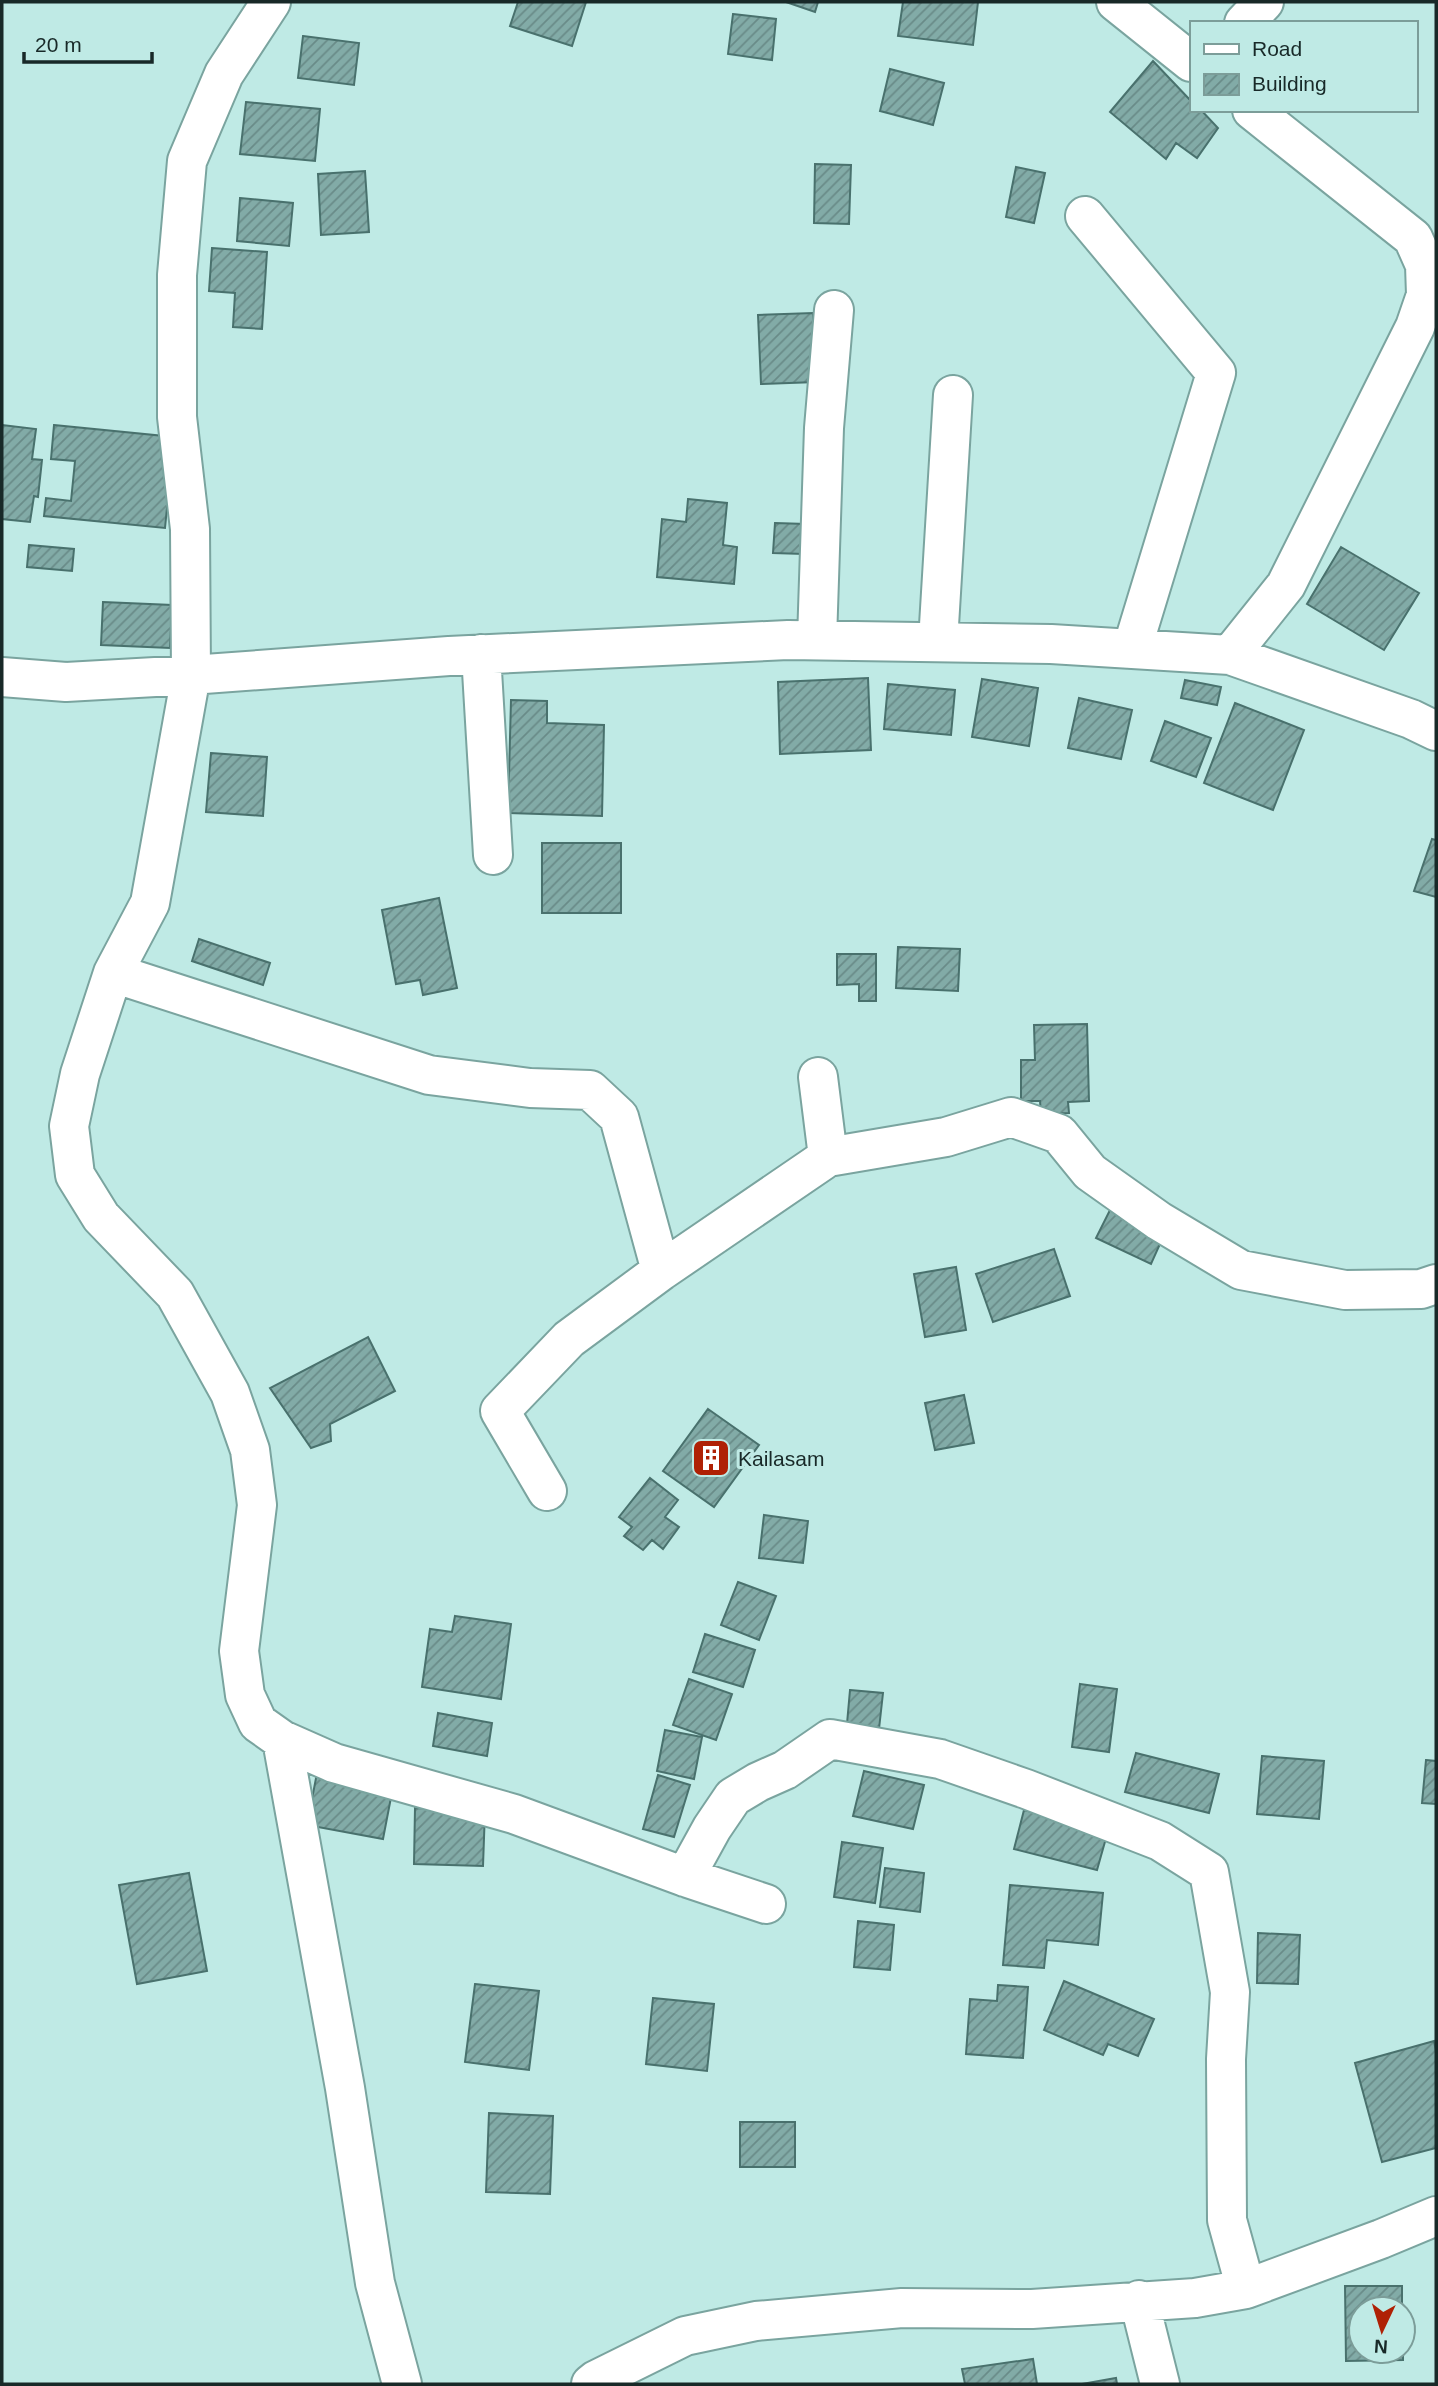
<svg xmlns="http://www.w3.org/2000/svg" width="1438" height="2386" viewBox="0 0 1438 2386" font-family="Arial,sans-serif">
<defs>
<pattern id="building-hatch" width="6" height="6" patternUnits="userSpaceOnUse" patternTransform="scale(1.75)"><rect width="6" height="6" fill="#82aba7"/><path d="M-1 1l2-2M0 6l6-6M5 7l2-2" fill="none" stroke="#698b88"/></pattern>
</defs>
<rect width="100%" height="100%" fill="#bfeae5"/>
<path fill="url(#building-hatch)" stroke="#49716d" stroke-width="2" d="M518,2H586L572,46L510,26Z
M786,2H818L815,12Z
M903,2H978L973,45L898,36Z
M733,14L776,19L772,60L728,54Z
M303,36L359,43L354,85L298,78Z
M1153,61L1191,101V110H1201L1218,128L1197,158L1176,143L1166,159L1110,112Z
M890,69L944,83L933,125L880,111Z
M246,102L320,109L315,161L240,154Z
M815,164L851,165L849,224L814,223Z
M1016,167L1045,173L1034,223L1006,217Z
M365,171L369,232L321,235L318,174Z
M240,198L293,203L289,246L237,241Z
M212,248L267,252L262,329L233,327L235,293L209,291Z
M813,313L816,382L761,384L758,315Z
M2,425L36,429L32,459L42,460L38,497L34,496L30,522L2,519Z
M54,425L174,437L165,528L44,516L46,498L71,501L75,461L51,459Z
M688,499L727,503L723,545L737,547L734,584L657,577L662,519L686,522Z
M775,523L806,524L804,554L773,553Z
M29,545L74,549L72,571L27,567Z
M1341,547L1419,593L1384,650L1307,604Z
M103,602L172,605L170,648L101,645Z
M868,678L871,750L780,754L778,682Z
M982,679L1038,688L1029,746L972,737Z
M1185,680L1221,687L1217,705L1181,698Z
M888,684L955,690L951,735L884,729Z
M1079,698L1132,710L1121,759L1068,748Z
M511,700L547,701V723L604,725L602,816L508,813Z
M1235,703L1304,730L1273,810L1204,783Z
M1165,721L1211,738L1196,777L1151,761Z
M211,753L267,757L263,816L206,812Z
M1432,839L1436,840V897L1414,891Z
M542,843H621V913H542Z
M439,898L457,988L423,995L420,980L396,984L382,910Z
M199,939L270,963L263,985L192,961Z
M898,947L960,949L958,991L896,988Z
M837,954H876V1001H859V984L837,985Z
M1087,1024L1089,1101L1068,1102L1069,1113L1041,1114L1040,1101H1021V1060H1035L1034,1025Z
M1110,1210L1164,1235L1151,1264L1096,1238Z
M1054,1249L1070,1296L993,1322L976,1274Z
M956,1267L966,1330L925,1337L914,1274Z
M368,1337L395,1391L330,1424L331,1441L311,1448L270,1388Z
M964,1395L974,1443L935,1450L925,1403Z
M708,1409L759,1445L714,1507L663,1471Z
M650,1478L678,1500L665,1517L679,1527L663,1549L652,1540L643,1550L624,1536L632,1527L619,1517Z
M764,1515L808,1521L803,1563L759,1558Z
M738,1582L776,1596L759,1640L721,1625Z
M455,1616L511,1624L501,1699L422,1687L430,1629L452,1632Z
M705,1634L755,1650L743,1687L693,1672Z
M689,1679L732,1694L716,1740L673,1725Z
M1080,1684L1117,1689L1109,1752L1072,1747Z
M850,1690L883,1693L878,1738L846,1735Z
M438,1713L492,1723L487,1756L433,1746Z
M665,1730L702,1737L694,1779L657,1771Z
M1136,1753L1219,1774L1209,1813L1125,1792Z
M1262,1756L1324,1761L1319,1819L1257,1814Z
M1426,1760L1436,1761V1804L1422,1803Z
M864,1771L924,1785L913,1829L853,1816Z
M317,1773L393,1787L383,1839L307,1825Z
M658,1775L690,1785L674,1837L643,1829Z
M415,1808L485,1810L483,1866L414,1864Z
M1024,1810L1108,1831L1097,1870L1014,1849Z
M842,1842L883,1848L875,1903L834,1897Z
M885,1868L924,1873L920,1912L880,1907Z
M189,1873L207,1971L137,1984L119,1885Z
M1010,1885L1103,1893L1098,1945L1047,1940L1044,1968L1003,1965Z
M858,1921L894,1925L890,1970L854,1967Z
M1258,1933L1300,1935L1298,1984L1257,1983Z
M1064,1981L1154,2019L1138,2056L1108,2044L1103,2055L1044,2030Z
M475,1984L539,1991L529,2070L465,2062Z
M998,1985L1028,1987L1023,2058L966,2054L970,1999L997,2001Z
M653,1998L714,2004L707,2071L646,2064Z
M1434,2041L1436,2051V2148L1382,2162L1355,2063Z
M489,2113L553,2116L550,2194L486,2192Z
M740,2122H795V2167H740Z
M1345,2286H1402V2309H1361V2351H1403V2360L1346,2361Z
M1033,2359L1037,2384H965L962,2369Z
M1116,2378L1117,2384H1082Z"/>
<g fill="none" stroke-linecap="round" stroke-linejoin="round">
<defs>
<path id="minor" d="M271,2L224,74L187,161L177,275V417L190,529L191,675L150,903L113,973L80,1074L69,1126L75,1175L101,1217L175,1294L230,1393L250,1450L257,1505L239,1651L245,1695L258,1723L282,1740L334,1763L514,1814L685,1877L766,1904
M1116,2L1191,62
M1244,23L1264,2
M1085,216L1216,373L1132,649
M817,640L824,428L834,310
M938,642L953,395
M481,654L493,855
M1230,655L1286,585L1415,327L1426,295L1425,265L1413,238L1252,110
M2,677L66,682L191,675L449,656L788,640L1051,644L1230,655L1411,719L1436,731
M113,973L429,1075L530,1088L590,1090L619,1117L661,1271
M818,1077L828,1157
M547,1491L500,1411L569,1339L661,1271L828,1157L946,1137L1011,1117L1059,1134L1090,1172L1159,1221L1241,1270L1345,1290L1421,1289L1436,1284
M282,1740L345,2088L375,2283L402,2384
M685,1877L712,1828L733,1797L758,1782L785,1770L830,1739L940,1759L1026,1789L1160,1841L1209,1872L1230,1992L1226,2059L1227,2220L1246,2289
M1139,2300L1160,2384
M591,2384L596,2380L685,2336L756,2321L902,2308L1032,2309L1195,2298L1246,2289L1381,2239L1436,2216"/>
</defs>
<use href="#minor" stroke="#7aa49f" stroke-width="42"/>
<use href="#minor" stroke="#fff" stroke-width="38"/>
</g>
<defs>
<symbol id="building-square" viewBox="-11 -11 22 22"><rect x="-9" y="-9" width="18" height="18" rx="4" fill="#af2105" stroke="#bfeae5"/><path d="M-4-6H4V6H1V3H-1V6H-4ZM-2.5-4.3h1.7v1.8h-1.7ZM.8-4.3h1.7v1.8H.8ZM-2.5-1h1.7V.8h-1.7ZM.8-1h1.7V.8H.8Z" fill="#fff"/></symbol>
</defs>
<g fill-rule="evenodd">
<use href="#building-square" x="689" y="1436" width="44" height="44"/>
</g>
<g text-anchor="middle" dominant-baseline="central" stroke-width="6" stroke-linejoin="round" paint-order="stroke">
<g font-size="21" fill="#182928" stroke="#bfeae5" text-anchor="start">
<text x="738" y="1458">Kailasam</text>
</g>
</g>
<rect width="1438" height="2386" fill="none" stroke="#182928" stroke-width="7"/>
<rect x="1190" y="21" width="228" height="91" fill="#bfeae5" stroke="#7c9d99" stroke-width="2"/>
<rect x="1204" y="44" width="35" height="10" fill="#ffffff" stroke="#7c9d99" stroke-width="2"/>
<text x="1252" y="56" font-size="21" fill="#182928">Road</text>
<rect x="1204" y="74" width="35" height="21" fill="url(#building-hatch)" stroke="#7c9d99" stroke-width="2"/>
<text x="1252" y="91" font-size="21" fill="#182928">Building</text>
<g transform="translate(1382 2330) rotate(184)"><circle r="33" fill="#bfeae5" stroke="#7c9d99" stroke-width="2"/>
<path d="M0-5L12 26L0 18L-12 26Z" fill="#af2105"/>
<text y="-10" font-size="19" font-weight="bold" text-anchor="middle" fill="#182928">N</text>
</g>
<path d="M24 52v10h128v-10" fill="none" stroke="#182928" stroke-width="3.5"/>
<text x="35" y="52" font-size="21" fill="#182928" stroke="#bfeae5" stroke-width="5" paint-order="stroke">20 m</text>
</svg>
